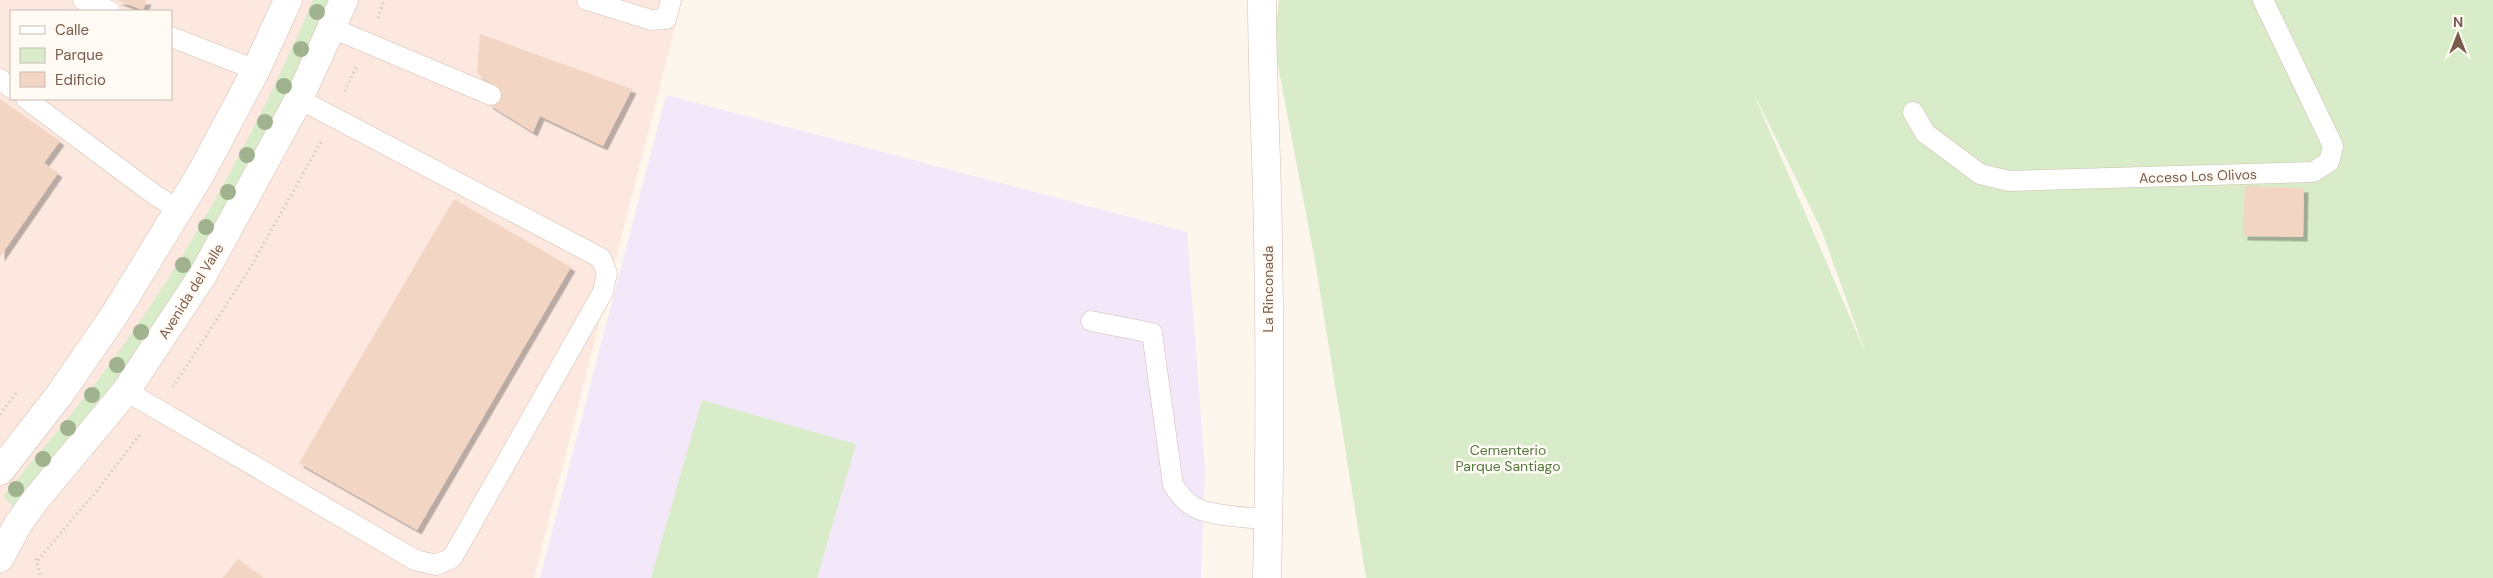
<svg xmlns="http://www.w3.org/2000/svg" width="2493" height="578" viewBox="0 0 2493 578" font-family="'DM Sans',sans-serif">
<defs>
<filter id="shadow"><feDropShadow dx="4.5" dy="4.5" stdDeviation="0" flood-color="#0004"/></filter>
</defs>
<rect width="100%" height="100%" fill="#fdf6ec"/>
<path fill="#fde8e0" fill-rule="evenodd" d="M0,0H682L534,578H0ZM11,11H171V99H11Z"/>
<path fill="#f3e8fa" d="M666,95L1187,232L1205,469L1201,578H540Z"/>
<path fill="#d8ecc9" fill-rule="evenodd" d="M313,0H331C274,124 212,245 133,356C96,409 54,458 13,507L3,496C33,460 63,425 92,388C182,270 255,136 313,0Z
M1279,0H2493V578H1366L1316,267L1274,44ZM1755,96L1821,229L1866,354L1755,97Z
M702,400L856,444L817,578H651Z"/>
<path fill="#f3d5c3" filter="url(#shadow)" d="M116,0H147L143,10Z
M480,34L632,89L603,146L540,116L533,132L488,104L495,87L477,73Z
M0,99L60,141L44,163L58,173L0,257Z
M2245,186L2304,188L2303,237L2243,236Z
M454,199L571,267L417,530L299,463Z
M238,559L264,578H223Z"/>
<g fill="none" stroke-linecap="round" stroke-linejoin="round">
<defs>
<path id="lane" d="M83,0L110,11
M587,0L651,20L666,19L671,0
M332,28L491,95
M171,37L256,70
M0,79L11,88
M26,99L155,195L179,210
M1913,112L1925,133L1980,174L2009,181L2313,172L2329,162L2333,146L2263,0
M1091,321L1152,333L1173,485C1179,494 1185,502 1194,507C1210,516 1250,518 1268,519
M126,391L415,560L436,565L452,558L603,292L607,273L601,258L299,99"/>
<path id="street" d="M1262,0C1262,79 1267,159 1268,238C1270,351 1270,465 1267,578
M0,471L60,394L115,314L200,175L256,70L288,0
M0,558L18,524L37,498L126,391L204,273L299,99L344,0"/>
</defs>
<use href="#lane" stroke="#d1beb0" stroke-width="21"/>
<use href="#street" stroke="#d1beb0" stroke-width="29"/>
<path stroke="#d9b8a5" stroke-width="3" stroke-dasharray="1 4" stroke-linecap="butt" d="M378,18L384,0
M345,91L356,67
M173,387L250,268L321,142
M0,414L18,391
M36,559L41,578
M38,560L99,488L141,433"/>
<use href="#lane" stroke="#fff" stroke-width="20"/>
<use href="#street" stroke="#fff" stroke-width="28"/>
</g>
<g fill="#a0b28e">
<circle cx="317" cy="12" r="8"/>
<circle cx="301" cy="49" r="8"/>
<circle cx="284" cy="86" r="8"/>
<circle cx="265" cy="122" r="8"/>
<circle cx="247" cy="155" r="8"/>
<circle cx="228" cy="192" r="8"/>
<circle cx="206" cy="227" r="8"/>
<circle cx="183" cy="265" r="8"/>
<circle cx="141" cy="332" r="8"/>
<circle cx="117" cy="365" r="8"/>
<circle cx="92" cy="395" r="8"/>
<circle cx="68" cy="428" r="8"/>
<circle cx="43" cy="459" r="8"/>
<circle cx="16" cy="489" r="8"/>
</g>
<g text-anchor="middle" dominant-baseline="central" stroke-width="5" stroke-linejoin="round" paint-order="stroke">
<g font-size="14" fill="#7a5c4d" stroke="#fffaf3">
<text transform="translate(2198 176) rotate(-2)">Acceso Los Olivos</text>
<text transform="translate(1268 289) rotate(-90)">La Rinconada</text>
<text transform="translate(191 291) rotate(-58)">Avenida del Valle</text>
</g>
<g font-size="14" fill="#537a41" stroke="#fffaf3">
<text x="1508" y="450">Cementerio<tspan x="1508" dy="16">Parque Santiago</tspan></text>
</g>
</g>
<rect x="10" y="10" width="162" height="90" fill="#fffaf3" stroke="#cabbb1"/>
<rect x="20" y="26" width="25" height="8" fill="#ffffff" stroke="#cabbb1"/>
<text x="55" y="35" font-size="15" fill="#7a5c4d">Calle</text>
<rect x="20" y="48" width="25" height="15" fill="#d8ecc9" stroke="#cabbb1"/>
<text x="55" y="60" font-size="15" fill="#7a5c4d">Parque</text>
<rect x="20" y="72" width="25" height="15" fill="#f3d5c3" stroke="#cabbb1"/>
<text x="55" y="85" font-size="15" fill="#7a5c4d">Edificio</text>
<g transform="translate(2458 35)" stroke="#fffaf3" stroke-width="4" paint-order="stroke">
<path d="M0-4L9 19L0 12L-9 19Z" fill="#7a5c4d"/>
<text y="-8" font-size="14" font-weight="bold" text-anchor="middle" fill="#7a5c4d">N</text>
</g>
</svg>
